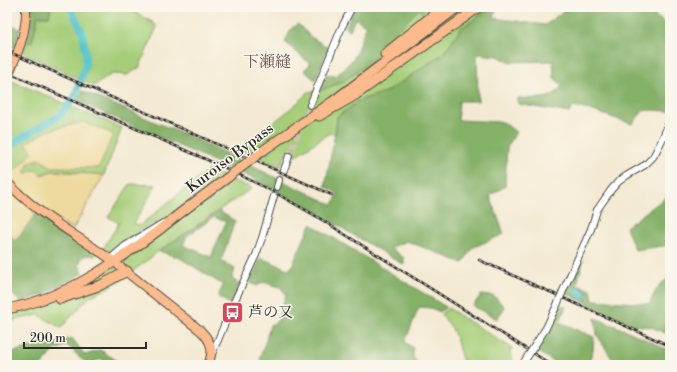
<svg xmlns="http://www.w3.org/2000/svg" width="677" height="372" viewBox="0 0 677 372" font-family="'Libre Bodoni','Noto Serif JP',serif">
<rect width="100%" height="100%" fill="#fbf7ec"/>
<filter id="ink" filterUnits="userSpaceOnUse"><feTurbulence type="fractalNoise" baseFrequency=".025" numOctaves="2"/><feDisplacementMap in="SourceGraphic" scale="8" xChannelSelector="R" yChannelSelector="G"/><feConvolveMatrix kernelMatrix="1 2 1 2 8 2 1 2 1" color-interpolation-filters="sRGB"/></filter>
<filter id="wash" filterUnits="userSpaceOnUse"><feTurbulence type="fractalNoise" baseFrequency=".012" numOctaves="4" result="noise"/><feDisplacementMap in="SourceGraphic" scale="16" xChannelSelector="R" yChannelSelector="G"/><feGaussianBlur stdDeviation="0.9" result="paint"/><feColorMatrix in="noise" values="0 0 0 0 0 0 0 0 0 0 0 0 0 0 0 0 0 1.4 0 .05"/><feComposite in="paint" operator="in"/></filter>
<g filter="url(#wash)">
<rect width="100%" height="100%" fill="#f4ead3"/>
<path fill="#a6cd78" stroke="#687c52" d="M51,7H125L154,23L157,27L139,68L127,75L112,74L94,86L23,53L27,42H32L38,16H49Z
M437,7H493L461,28L444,53L388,91L358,101L337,117L336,134L330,133L295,156H285L280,167L241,150L296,104L308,92L320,91L344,81L370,62L394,34L419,9Z
M10,80L122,128L104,175C88,174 71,171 54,171C44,172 34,179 24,173L29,163L39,159L52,167L63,128L47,131L27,143L34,153L15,172L10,168L7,172V89Z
M208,170L224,176L175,211L143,229L108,254L102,250L119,223L108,217L130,184L156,185L134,223L139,226Z
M232,180L252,188L159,251L127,276L108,288L89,297L61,328L39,315L14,320L7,329V312L48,301Z
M448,308L512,348L510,351L512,358L516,365H464C457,347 457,327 440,315Z"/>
<path fill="#84b068" stroke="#586e4a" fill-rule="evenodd" d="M31,7H51L49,16H38L32,42H27L31,22Z
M355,7H437L425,16L419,9L394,34L370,62L344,81L320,91L326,74L336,76L354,58L366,26L355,18L350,30L345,28Z
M493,7H497L494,18L545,25L569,7H654L655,16L670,26V111L644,110L632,124L590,110L573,107L569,113L518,104V98C534,98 554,102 562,85L554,78L553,61L509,62L498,56L477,54L478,101H459L458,120L503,122L516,132L507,148L505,186L490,196L504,234L472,248L463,263L407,241L390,248L404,258V265L310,209L254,179L77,101L82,91L195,139L333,205L338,194L325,186L335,134L337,117L358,101L388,91L444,53L461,28Z
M7,22L20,29L14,48L7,45Z
M298,24L311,37L329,48L315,80L304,70L310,64L285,42L291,29Z
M670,192V245L635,250L626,227L665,198Z
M219,211L235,221L221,261L235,269L232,279L240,284L230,304L218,297L223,285L180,258L159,251ZM214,217L226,222L211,257L183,245L187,236Z
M37,212L98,253L95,256L86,255L81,259L79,265L83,273L45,294L20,302L7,289V230L15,240Z
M311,224L446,307L440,312L431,308L419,307L405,342L413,348V357L417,362L423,365H263L260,358L265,343L270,325L277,322L286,294L280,287L263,282L257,286L249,282L261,258L290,270Z
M583,260L577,285L591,290L593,300L650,304C653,293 660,283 670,277V335L651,327L633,325L565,293L579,261Z
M481,295L494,296L505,307L497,319L473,306Z
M560,305L566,307L559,322L594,337L593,350L588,365H559L535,350Z
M595,318L630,332L668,350L670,346V365H616L597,335Z
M72,338L85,355L100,350L116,360V365H105L102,358L88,365L67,345L55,350L42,365H7V354L48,342L51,345Z"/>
<path fill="#eeda9e" stroke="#8c8264" d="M83,122L113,134L99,168L52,167L39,159L29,163L24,173L27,175L30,171L36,170L41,175L53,171L104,175L73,229L40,207L29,223L15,241C5,227 5,226 11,210L7,207V172L10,168L15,171L33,153L26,143L47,131Z"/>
<path fill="#56c4ca" stroke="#40787a" d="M577,287L585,290L587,292L586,301L575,295V290Z"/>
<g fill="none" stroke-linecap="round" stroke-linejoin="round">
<path stroke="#56c4ca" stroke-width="7" d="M7,150L20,139L61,115L74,98L85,68L86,52L82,31L70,7"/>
</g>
</g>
<g filter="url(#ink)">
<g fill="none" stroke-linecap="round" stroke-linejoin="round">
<path stroke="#ccc4b1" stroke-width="6" stroke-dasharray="6 3" stroke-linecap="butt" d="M289,156L310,105
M279,180L284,170"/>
<defs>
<path id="minor" d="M310,105L341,29L352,7
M284,170L289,156
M277,187L279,180
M110,259L125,246L163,223
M563,291L591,229L597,210L611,190L618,182L626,176L645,165L653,157L661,142L670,120
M535,345L546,328L557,305
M212,354L234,302L256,255L262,238L274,196"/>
<path id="major" d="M7,78C17,55 27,33 26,7
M7,182C37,214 77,235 113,261
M119,266L201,331C212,342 214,351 208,365"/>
<path id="highway" d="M385,54L443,7
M319,116L354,96L479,7
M261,152L332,102L458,7
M60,299L101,285L127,271
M7,309C66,298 112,265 159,230C181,212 204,195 227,178"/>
</defs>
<use href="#minor" stroke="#494844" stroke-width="8"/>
<use href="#major" stroke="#494844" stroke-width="10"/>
<use href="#highway" stroke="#494844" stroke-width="11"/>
<use href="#minor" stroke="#fff" stroke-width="6"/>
<use href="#major" stroke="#fbbb8c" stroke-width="8"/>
<use href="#highway" stroke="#fbbb8c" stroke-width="9"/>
<defs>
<path id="rail" d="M7,51L332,195
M7,72L228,169L272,191L311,213L552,365
M479,260L668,345"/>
</defs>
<use href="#rail" stroke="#2b2b2b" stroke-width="2.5"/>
<use href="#rail" stroke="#fbf7ec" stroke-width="1" stroke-dasharray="3" stroke-linecap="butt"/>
<defs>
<path id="minor-bridge" d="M557,305L563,291
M524,362L535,345"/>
<path id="highway-bridge" d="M227,178L261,152"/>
</defs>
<use href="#minor-bridge" stroke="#494844" stroke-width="8" stroke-linecap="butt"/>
<use href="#highway-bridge" stroke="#494844" stroke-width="11" stroke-linecap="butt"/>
<use href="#minor-bridge" stroke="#fff" stroke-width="6"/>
<use href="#highway-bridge" stroke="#fbbb8c" stroke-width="9"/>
</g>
</g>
<defs>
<symbol id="bus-square" viewBox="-11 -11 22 22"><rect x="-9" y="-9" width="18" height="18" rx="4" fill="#d1495b" stroke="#fbf7ec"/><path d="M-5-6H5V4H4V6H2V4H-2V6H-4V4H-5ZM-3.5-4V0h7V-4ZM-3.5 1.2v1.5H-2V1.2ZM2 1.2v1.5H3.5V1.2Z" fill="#fff"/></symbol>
</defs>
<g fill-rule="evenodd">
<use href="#bus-square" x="220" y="300" width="25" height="25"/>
</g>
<g text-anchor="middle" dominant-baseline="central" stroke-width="3" stroke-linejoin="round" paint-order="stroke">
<g font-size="15" fill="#2b2b2b" stroke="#fbf7ec">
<text transform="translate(230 158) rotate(-37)">Kuroiso Bypass</text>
</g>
<g font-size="15" fill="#2b2b2b" stroke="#fbf7ec" text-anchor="start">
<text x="248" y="312">芦の又</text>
</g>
<g font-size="16" fill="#72534d" stroke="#fbf7ec">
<text x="267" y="62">下瀬縫</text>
</g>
</g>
<rect width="677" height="372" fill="none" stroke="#fbf7ec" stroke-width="24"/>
<path d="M24 342v6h122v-6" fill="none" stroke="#2b2b2b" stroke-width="2"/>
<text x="30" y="342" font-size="12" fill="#2b2b2b" stroke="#fbf7ec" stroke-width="3" paint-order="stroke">200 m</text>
</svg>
